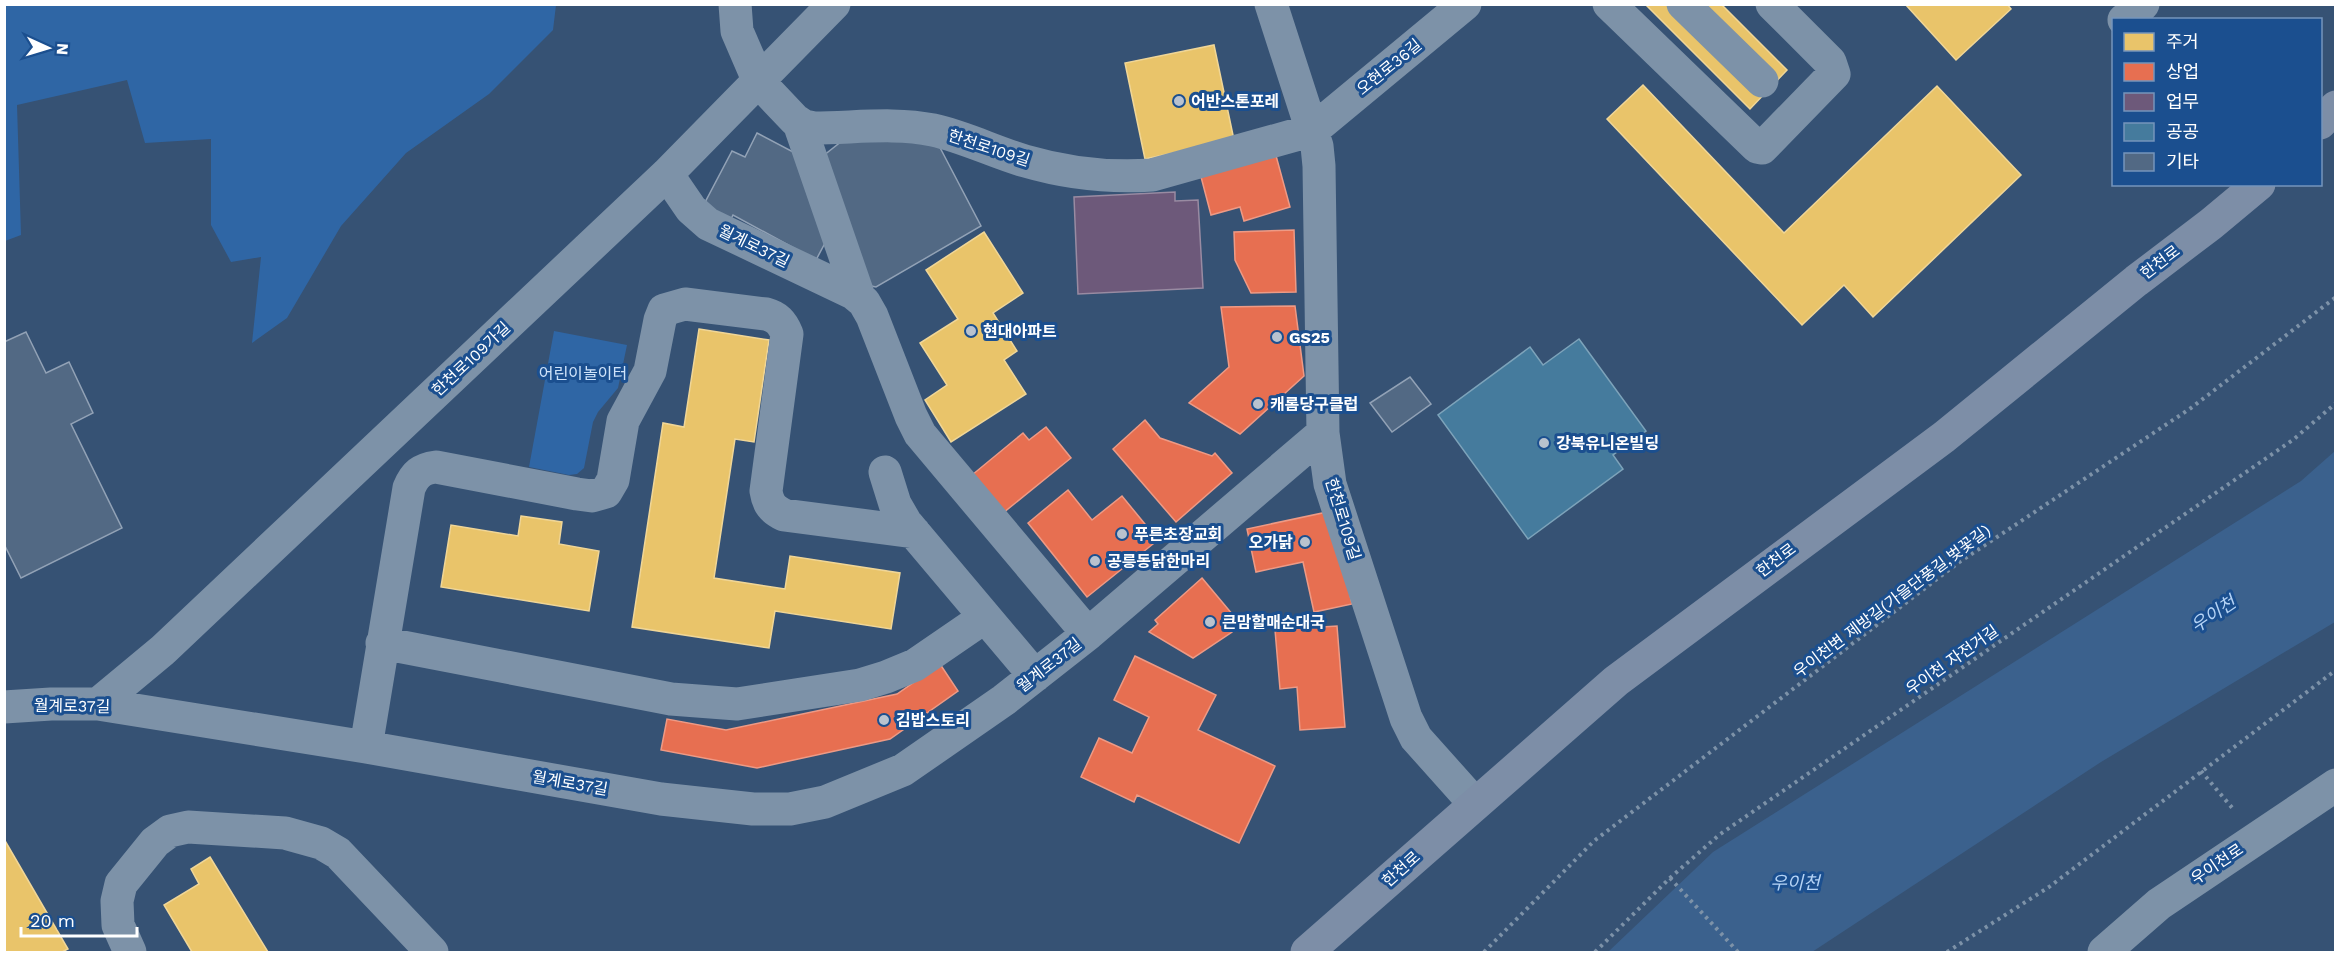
<svg xmlns="http://www.w3.org/2000/svg" width="2340" height="957" viewBox="0 0 2340 957" font-family="'Work Sans','Noto Sans KR',sans-serif">
<rect width="100%" height="100%" fill="#365274"/>
<path fill="#2f66a5" d="M5,4H556V5L553,30L489,94L406,153L341,226L287,318L252,343L261,257L231,262L211,225V139L145,143L127,80L17,105L21,235L5,241Z
M554,331L627,345L618,388L598,412L593,422L584,468L577,474L569,475L529,467Z"/>
<path fill="#3b618d" d="M2335,451V622L2101,762L1812,952H1608L1713,852L2301,481Z"/>
<path fill="#e9c46a" stroke="#f0d697" stroke-width="1.5" d="M1645,4H1721L1787,70L1750,109Z
M1905,4H2007L2011,9L1956,60Z
M1214,45L1234,140L1145,159L1125,63Z
M1643,85L1784,233L1937,86L2021,175L1873,317L1844,285L1802,325L1607,119Z
M984,232L1023,293L993,313L1017,351L1004,360L1026,394L951,442L925,400L947,385L920,343L958,319L926,270Z
M699,329L769,340L754,442L735,439L714,578L785,589L790,556L900,573L891,629L775,611L769,648L632,627L663,423L684,427Z
M521,516L562,522L559,544L599,551L589,611L441,587L451,525L518,536Z
M4,839L68,949L62,952H4Z
M210,857L268,952H192L164,905L199,884L191,869Z"/>
<path fill="#e76f51" stroke="#ee9a85" stroke-width="1.5" d="M1275,152L1290,207L1244,221L1240,207L1211,215L1200,173Z
M1294,230L1296,292L1251,293L1235,260L1234,232Z
M1295,306L1304,376L1240,434L1189,403L1229,367L1221,307Z
M1145,420L1160,438L1212,456L1215,453L1232,473L1176,522L1113,449Z
M1046,427L1071,458L1003,513L972,475L1023,433L1029,440Z
M1068,490L1092,520L1122,496L1158,540L1087,597L1028,523Z
M1332,511L1352,604L1314,612L1303,562L1256,572L1247,529Z
M1202,578L1233,615L1232,632L1193,658L1149,632L1158,624L1155,620Z
M1337,626L1345,727L1300,730L1297,687L1280,689L1275,630Z
M1135,656L1216,695L1198,730L1275,766L1239,843L1137,795L1134,802L1081,777L1099,738L1132,753L1149,717L1114,700Z
M940,664L958,691L890,739L757,768L661,750L667,719L726,730L897,694Z"/>
<path fill="#6d597a" stroke="#998ba2" stroke-width="1.5" d="M1175,192V201L1198,200L1203,288L1078,294L1074,197Z"/>
<path fill="#457b9d" stroke="#7da3ba" stroke-width="1.5" d="M1579,339L1646,431L1613,455L1623,469L1528,539L1438,415L1530,347L1543,365Z"/>
<path fill="#526984" stroke="#92a2b6" stroke-width="1.5" d="M757,133L797,154L825,243L816,260L733,215L728,225L701,210L732,151L745,157Z
M936,140L981,226L876,287L866,285L823,156L842,141Z
M26,332L46,373L69,362L93,413L71,424L122,528L21,578L4,544V342Z
M1410,377L1431,404L1392,432L1370,403Z"/>
<g fill="none" stroke-linecap="round" stroke-linejoin="round">
<path stroke="#7d92a8" stroke-width="4" stroke-dasharray="3 4.5" stroke-linecap="butt" d="M2201,771L2234,810
M1670,878L1738,952
M1484,952L1594,841L1958,563L2191,408L2336,297
M1595,952L1670,878L1719,835L2294,439L2336,403
M1947,952L2049,887L2336,670"/>
<path stroke="#7d92a8" stroke-width="33" d="M735,4L737,31L759,82L795,120L804,126L814,128C853,128 895,122 933,130C965,137 994,152 1025,161C1066,173 1109,178 1152,175L1313,130L1465,4
M1271,4L1317,146L1319,166L1323,433L1330,484L1406,718L1416,738L1475,804
M1609,4L1757,147L1762,148L1834,74L1830,62L1772,4
M1683,4L1762,81
M2124,20L2130,18L2143,4
M799,123L859,297
M667,174L691,209L708,224L853,293L864,302L872,316L911,416L920,434L1088,634
M885,472L895,504L906,523L1035,676
M382,643L671,699L737,704L860,685L886,677L915,665L985,617
M98,704L163,650L667,174L834,4
M4,707L51,704H98L366,747L661,799L753,809H790L825,802L903,770L1004,700L1088,634L1323,433
M366,747L409,488C415,474 421,469 436,467L577,494L592,496L606,492L613,480L623,421L650,371L660,320L664,310L685,304L766,314C777,317 782,322 787,334L766,491C768,504 772,509 784,515L914,532
M130,952L118,925L117,901L121,884L155,842L170,831L188,827L285,833L321,843L338,853L432,952
M2104,952L2159,904L2336,785"/>
<path stroke="#7d8ea7" stroke-width="33" d="M2320,123L2336,107
M1307,952L1616,681L1944,437L2136,281L2211,224L2259,184"/>
</g>
<g fill="#b9c2ce" stroke="#1b4f8f" stroke-width="2">
<circle cx="1179" cy="101" r="6"/>
<circle cx="971" cy="331" r="6"/>
<circle cx="1277" cy="337" r="6"/>
<circle cx="1258" cy="404" r="6"/>
<circle cx="1544" cy="443" r="6"/>
<circle cx="1122" cy="534" r="6"/>
<circle cx="1305" cy="542" r="6"/>
<circle cx="1095" cy="561" r="6"/>
<circle cx="1210" cy="622" r="6"/>
<circle cx="884" cy="720" r="6"/>
</g>
<g text-anchor="middle" dominant-baseline="central" stroke-width="6" stroke-linejoin="round" paint-order="stroke">
<g font-size="16" fill="#fff" stroke="#1b4f8f">
<text transform="translate(1389 67) rotate(-39)">오현로36길</text>
<text transform="translate(989 148) rotate(18)">한천로109길</text>
<text transform="translate(754 246) rotate(26)">월계로37길</text>
<text transform="translate(2160 262) rotate(-37)">한천로</text>
<text transform="translate(471 359) rotate(-43)">한천로109가길</text>
<text transform="translate(1343 519) rotate(73)">한천로109길</text>
<text transform="translate(1776 560) rotate(-37)">한천로</text>
<text transform="translate(1892 601) rotate(-37)">우이천변 제방길(가을단풍길,벚꽃길)</text>
<text transform="translate(1952 660) rotate(-35)">우이천 자전거길</text>
<text transform="translate(1049 665) rotate(-38)">월계로37길</text>
<text transform="translate(72 706) rotate(1)">월계로37길</text>
<text transform="translate(570 783) rotate(10)">월계로37길</text>
<text transform="translate(2217 864) rotate(-34)">우이천로</text>
<text transform="translate(1401 869) rotate(-42)">한천로</text>
</g>
<g font-size="16" font-weight="bold" fill="#fff" stroke="#1b4f8f" text-anchor="start">
<text x="1191" y="101">어반스톤포레</text>
<text x="983" y="331">현대아파트</text>
<text x="1289" y="337">GS25</text>
<text x="1270" y="404">캐롬당구클럽</text>
<text x="1556" y="443">강북유니온빌딩</text>
<text x="1134" y="534">푸른초장교회</text>
<text x="1293" y="542" text-anchor="end">오가닭</text>
<text x="1107" y="561">공릉동닭한마리</text>
<text x="1222" y="622">큰맘할매순대국</text>
<text x="896" y="720">김밥스토리</text>
</g>
<g font-size="16" fill="#cfe3fa" stroke="#1b4f8f">
<text x="583" y="373">어린이놀이터</text>
</g>
<g font-size="18" font-style="italic" fill="#b5d3f5" stroke="#1b4f8f">
<text transform="translate(2213 614) rotate(-34)">우이천</text>
<text x="1795" y="882">우이천</text>
</g>
</g>
<rect width="2340" height="957" fill="none" stroke="#ffffff" stroke-width="12"/>
<rect x="2112" y="18" width="210" height="168" fill="#1b4f8f" stroke="#7695bc" stroke-width="1.5"/>
<rect x="2124" y="33" width="30" height="18" fill="#e9c46a" stroke="#7695bc" stroke-width="1.5"/>
<text x="2166" y="48" font-size="18" fill="#ffffff">주거</text>
<rect x="2124" y="63" width="30" height="18" fill="#e76f51" stroke="#7695bc" stroke-width="1.5"/>
<text x="2166" y="78" font-size="18" fill="#ffffff">상업</text>
<rect x="2124" y="93" width="30" height="18" fill="#6d597a" stroke="#7695bc" stroke-width="1.5"/>
<text x="2166" y="108" font-size="18" fill="#ffffff">업무</text>
<rect x="2124" y="123" width="30" height="18" fill="#457b9d" stroke="#7695bc" stroke-width="1.5"/>
<text x="2166" y="138" font-size="18" fill="#ffffff">공공</text>
<rect x="2124" y="153" width="30" height="18" fill="#526984" stroke="#7695bc" stroke-width="1.5"/>
<text x="2166" y="168" font-size="18" fill="#ffffff">기타</text>
<g transform="translate(48 48) rotate(94)" stroke="#1b4f8f" stroke-width="4.5" paint-order="stroke">
<path d="M0-4.5L10 22L0 15L-10 22Z" fill="#ffffff"/>
<text y="-9" font-size="16" font-weight="bold" text-anchor="middle" fill="#ffffff">N</text>
</g>
<path d="M21 927v9h116v-9" fill="none" stroke="#ffffff" stroke-width="3"/>
<text x="30" y="927" font-size="18" fill="#ffffff" stroke="#1b4f8f" stroke-width="4.5" paint-order="stroke">20 m</text>
</svg>
